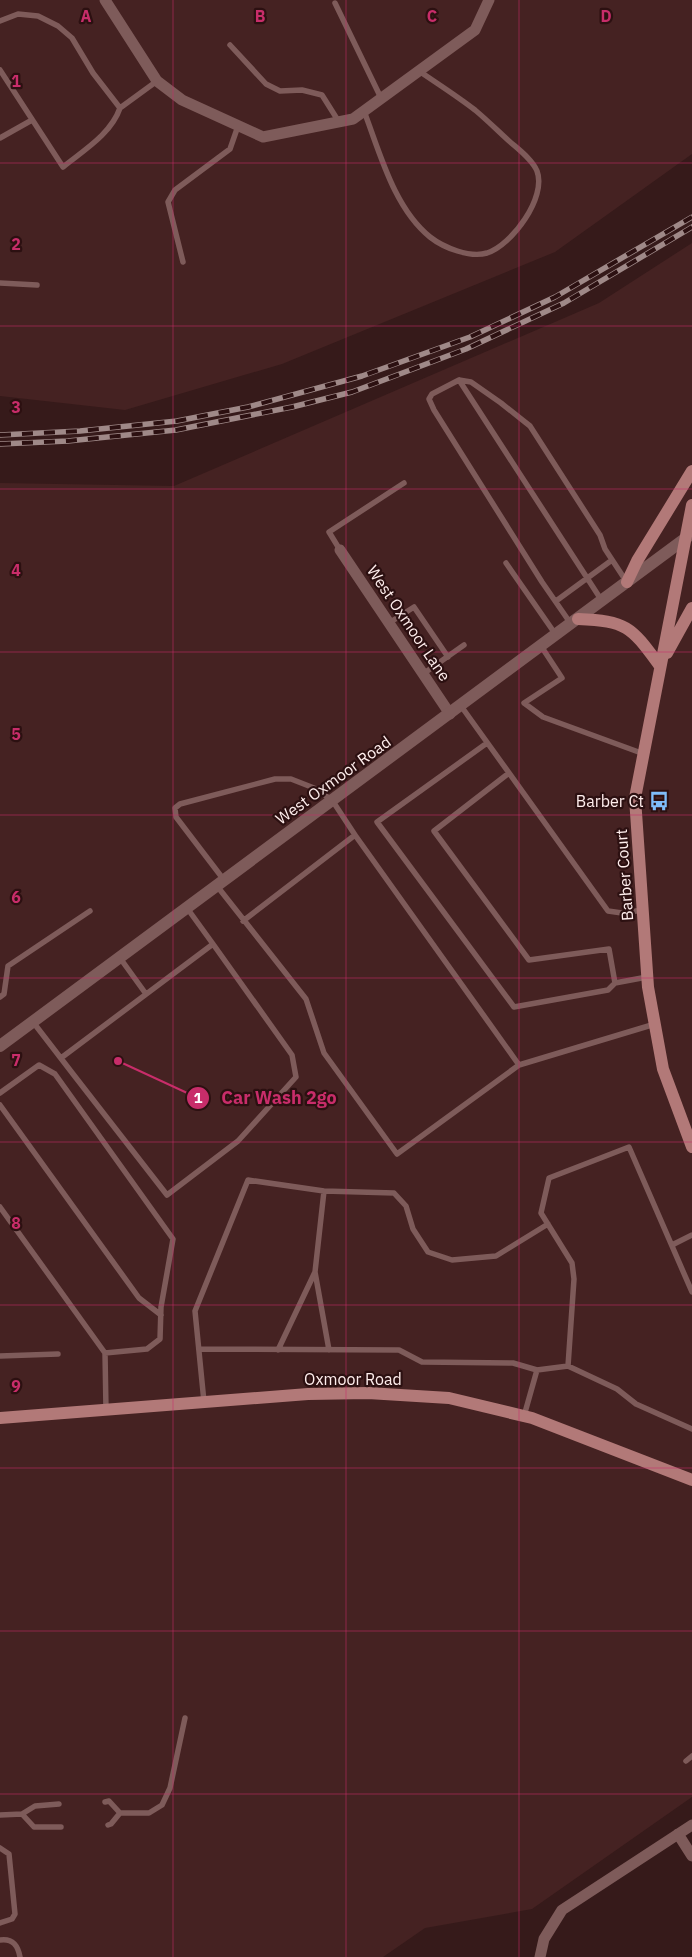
<svg xmlns="http://www.w3.org/2000/svg" width="692" height="1957" viewBox="0 0 692 1957" font-family="'IBM Plex Sans',sans-serif">
<rect width="100%" height="100%" fill="#361a1a"/>
<path fill="#452222" d="M0,0H692V154L555,252L282,364L125,410L0,396Z
M692,243V1797L532,1909L425,1928L383,1957H0V483L174,486L599,303Z"/>
<g fill="none" stroke-linecap="round" stroke-linejoin="round">
<path stroke="#7e5b5a" stroke-width="5.5" d="M335,3L381,98
M0,21L18,14L38,16L58,26L72,38L93,73L120,108L157,81
M230,45L266,84L280,91L302,90L322,95L339,122
M0,70L63,167C84,150 111,134 120,108
M364,111C380,153 394,208 430,237C444,248 470,258 487,253C512,245 547,197 537,171C532,159 518,149 509,141C498,131 487,120 475,110C457,96 438,84 419,71
M0,138L32,120
M183,262L168,202L175,190L230,149L238,126
M0,283L37,285
M459,380L602,601
M340,550L329,532L404,483
M506,563L556,635
M556,601L612,560
M389,623L414,607L448,657
M571,624L542,582L434,410L429,399L432,394L459,380L471,382L501,403L530,426L600,535L605,549L626,581
M541,646L562,678L524,703L543,717L644,754
M423,674L464,645
M461,706L608,911L622,913L643,910
M487,743L377,822L514,1007L608,990L615,983L647,977
M509,773L434,831L529,960L609,949L615,983
M355,835L519,1065
M224,880L176,817L175,808L180,804L275,779H291L314,788L332,800L355,835L243,921
M217,886L306,999L324,1053L397,1154L519,1065L655,1024
M187,908L213,944
M120,958L146,994
M0,997L4,994L8,966L90,911
M33,1022L73,1074L167,1195L238,1141L296,1077L292,1055L213,944L61,1058
M0,1093L39,1065L55,1074L173,1239L161,1307L160,1339L147,1349L105,1353
M0,1105L139,1298L161,1315
M0,1207L105,1353L106,1410
M672,1245L692,1235
M315,1272L329,1350
M692,1292L629,1147L549,1178L541,1213L572,1263L574,1279L568,1366L617,1389L636,1404L692,1429
M199,1349L399,1350L422,1362L513,1363L537,1370
M278,1350L315,1272L324,1191
M0,1356L58,1354
M204,1402L195,1311L248,1180L324,1191L394,1193L406,1206L413,1229L428,1252L452,1260L496,1256L548,1224
M524,1416L537,1370L568,1366
M686,1761L692,1756
M105,1802L109,1801L120,1813L111,1824L108,1825
M59,1804L35,1806L22,1814L34,1827H61
M120,1813H149L162,1805L170,1788L185,1718
M0,1815L22,1814
M0,1848L9,1854L15,1914L12,1919L0,1923
M0,1940C13,1938 18,1946 20,1957"/>
<path stroke="#7e5b5a" stroke-width="11" d="M105,0L157,81L182,100L263,137L353,119L475,30L489,0
M340,550L450,714
M678,1834L692,1856
M540,1957L544,1939L562,1910L692,1825"/>
<path stroke="#7e5b5a" stroke-width="12" d="M0,1046L690,535"/>
<path stroke="#b27978" stroke-width="12" d="M692,505L635,798L648,987L663,1069L692,1147
M627,582L637,561L692,471
M578,619C628,621 631,627 660,666
M667,653L692,608
M0,1418L308,1394L368,1393L449,1398L532,1418L692,1480"/>
<defs>
<path id="rail" d="M0,435L80,431L177,421L248,407L362,376L470,337L555,297L692,217
M0,444L68,441L176,430L292,407L352,392L466,349L564,303L692,227"/>
</defs>
<use href="#rail" stroke="#9f8988" stroke-width="5.5"/>
<use href="#rail" stroke="#2c1011" stroke-width="4" stroke-dasharray="11" stroke-linecap="butt"/>
</g>
<path fill="none" stroke="#c82d6a" stroke-width="1" stroke-opacity="0.55" d="M173,0V1957M346,0V1957M519,0V1957M0,163H692M0,326H692M0,489H692M0,652H692M0,815H692M0,978H692M0,1142H692M0,1305H692M0,1468H692M0,1631H692M0,1794H692"/>
<defs>
<symbol id="bus-bare" viewBox="-9 -9 18 18"><path d="M-5-6H5V4H4V6H2V4H-2V6H-4V4H-5ZM-3.5-4V0h7V-4ZM-3.5 1.2v1.5H-2V1.2ZM2 1.2v1.5H3.5V1.2Z" fill="#7fbdfa" stroke="#2c1011" stroke-width="2.5" paint-order="stroke"/></symbol>
</defs>
<g fill-rule="evenodd">
<use href="#bus-bare" x="645" y="787" width="28" height="28"/>
</g>
<g text-anchor="middle" dominant-baseline="central" stroke-width="4.5" stroke-linejoin="round" paint-order="stroke">
<g font-size="16" fill="#ffeeed" stroke="#2c1011">
<text transform="translate(409 623) rotate(56)">West Oxmoor Lane</text>
<text transform="translate(333 780) rotate(-36)">West Oxmoor Road</text>
<text transform="translate(624 875) rotate(-94)">Barber Court</text>
<text x="353" y="1379">Oxmoor Road</text>
</g>
<g font-size="16" fill="#ffeeed" stroke="#2c1011" text-anchor="end">
<text x="644" y="801">Barber Ct</text>
</g>
</g>
<g font-size="16" text-anchor="middle" font-weight="bold" fill="#c82d6a" stroke="#2c1011" stroke-width="4.5" stroke-linejoin="round" paint-order="stroke">
<text x="86" y="22">A</text>
<text x="260" y="22">B</text>
<text x="432" y="22">C</text>
<text x="606" y="22">D</text>
<text x="16" y="87">1</text>
<text x="16" y="250">2</text>
<text x="16" y="413">3</text>
<text x="16" y="576">4</text>
<text x="16" y="740">5</text>
<text x="16" y="903">6</text>
<text x="16" y="1066">7</text>
<text x="16" y="1229">8</text>
<text x="16" y="1392">9</text>
</g>
<path fill="none" stroke="#c82d6a" stroke-width="2" d="M118 1061L198 1098"/>
<g fill="#c82d6a" stroke="#2c1011" stroke-width="2">
<circle cx="118" cy="1061" r="5"/>
<circle cx="198" cy="1098" r="12"/>
</g>
<g font-size="15" text-anchor="middle" font-weight="bold" fill="#fff">
<text x="198" y="1103">1</text>
</g>
<g font-size="18" text-anchor="middle" font-weight="bold" fill="#c82d6a" stroke="#2c1011" stroke-width="4.5" stroke-linejoin="round" paint-order="stroke">
<text x="279" y="1104">Car Wash 2go</text>
</g>
</svg>
